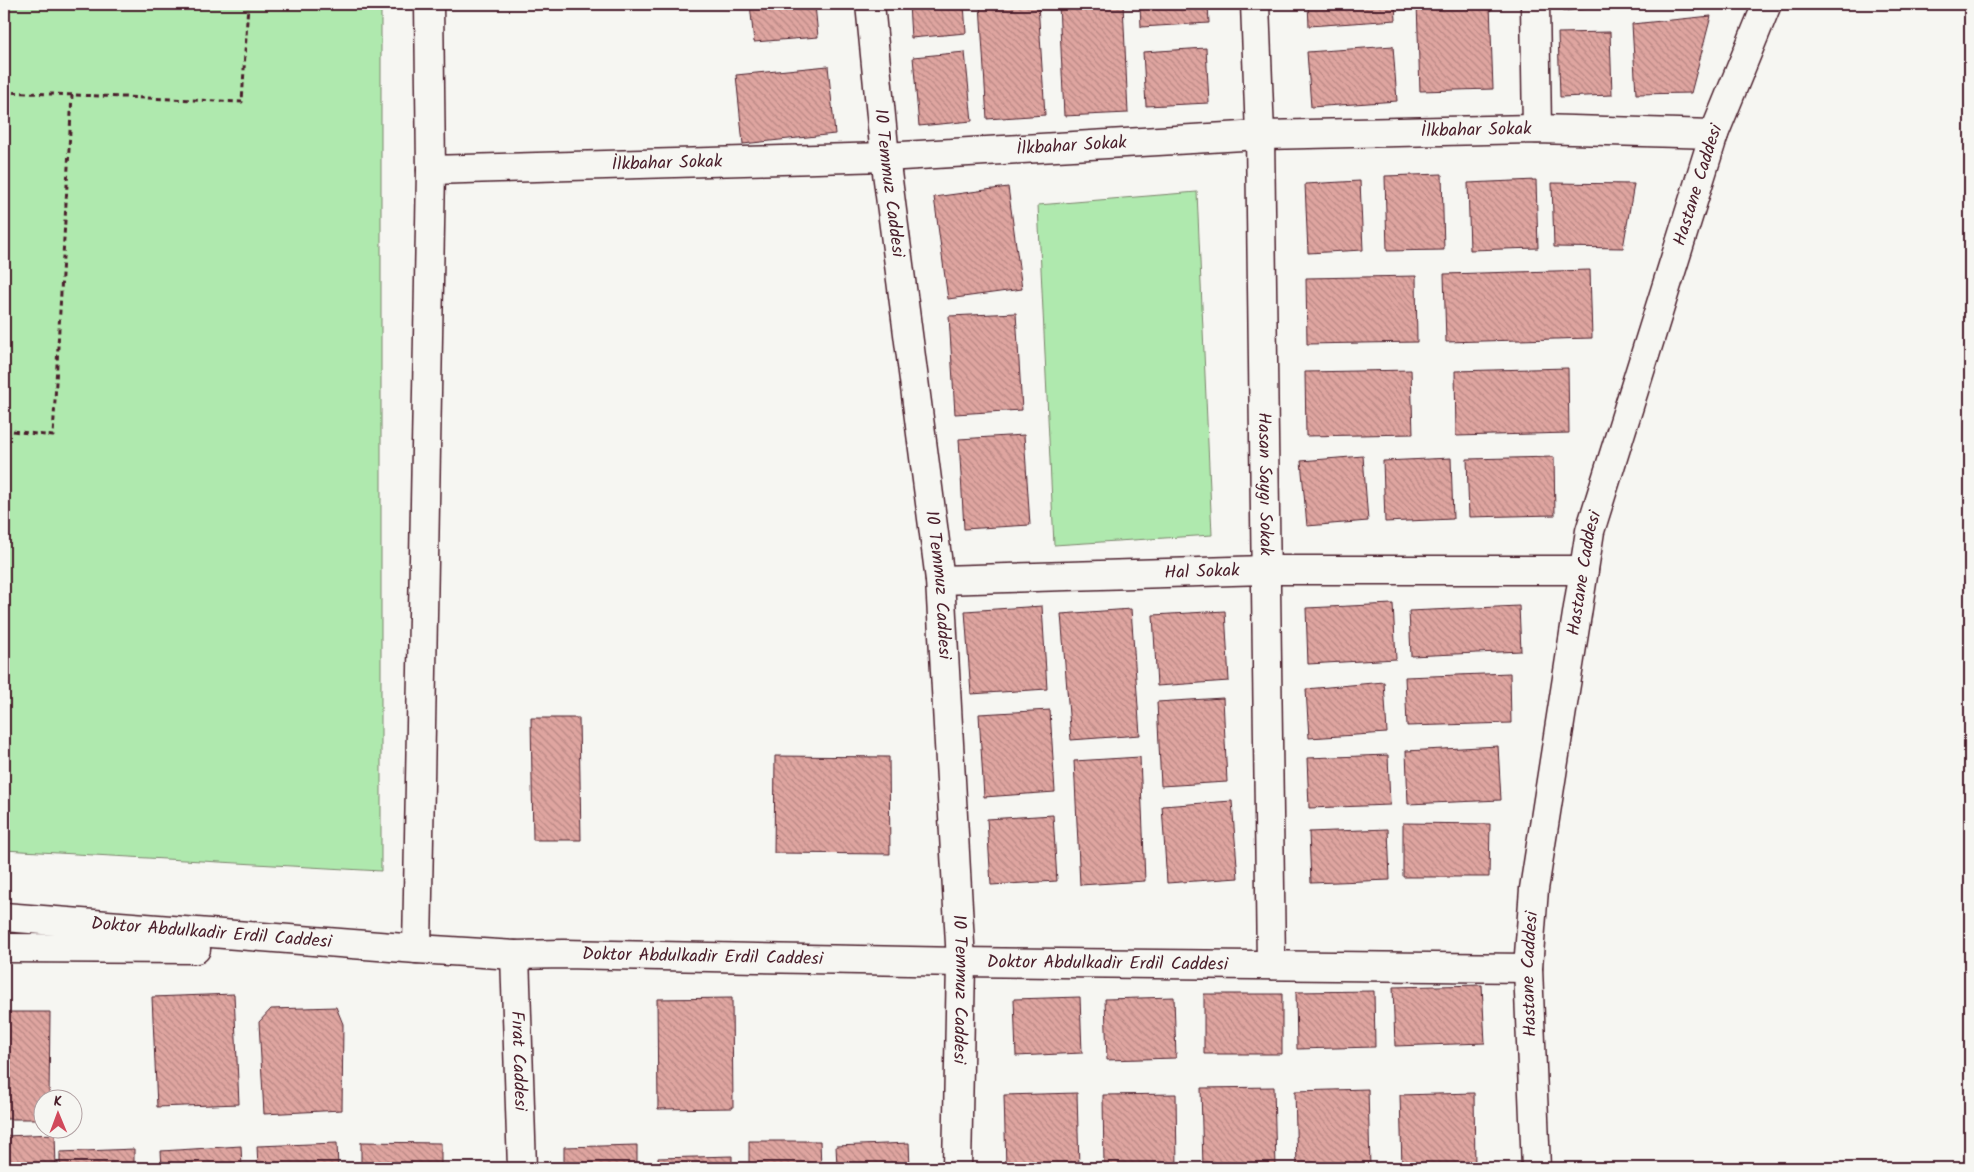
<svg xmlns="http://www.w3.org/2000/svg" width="1974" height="1172" viewBox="0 0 1974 1172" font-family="Kalam,sans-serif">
<defs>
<pattern id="building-back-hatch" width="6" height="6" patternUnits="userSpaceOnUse" patternTransform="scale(1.25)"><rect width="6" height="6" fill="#dfa5a0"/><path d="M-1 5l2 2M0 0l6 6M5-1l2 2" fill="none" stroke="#b78683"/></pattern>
</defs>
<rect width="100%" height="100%" fill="#f6f6f2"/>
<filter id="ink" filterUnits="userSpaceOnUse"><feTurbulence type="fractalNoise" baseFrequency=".02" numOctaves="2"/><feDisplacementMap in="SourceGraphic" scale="10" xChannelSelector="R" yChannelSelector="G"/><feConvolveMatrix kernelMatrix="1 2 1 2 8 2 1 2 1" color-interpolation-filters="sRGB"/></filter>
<g filter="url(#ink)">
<path fill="#afe9ae" stroke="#7c846c" d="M4,4H381V871L4,850Z
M1197,192L1212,535L1054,545L1038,205Z"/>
<path fill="url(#building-back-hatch)" stroke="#4a1f2b" d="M750,4H815L818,37L754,42Z
M909,4H964L966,33L911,38Z
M980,4H1038L1045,115L987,119Z
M1059,4H1123L1128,113L1064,116Z
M1140,4H1208L1209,23L1141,27Z
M1308,4H1395L1396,20L1309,26Z
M1417,4H1490L1493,89L1420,91Z
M1563,4H1632L1564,11Z
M1711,16L1691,93L1636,94L1632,24Z
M1610,32L1612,95L1560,97L1558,33Z
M1393,46L1397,101L1311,107L1307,52Z
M1206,48L1209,103L1146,106L1143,52Z
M965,52L972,121L919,126L913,57Z
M828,66L835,134L743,144L736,75Z
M1442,174L1444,250L1387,251L1385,176Z
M1536,180L1538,248L1470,250L1468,183Z
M1360,181L1363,250L1308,253L1305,184Z
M1552,183L1634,184L1623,248L1554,247Z
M1008,187L1022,289L948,299L934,197Z
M1590,270L1592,338L1446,342L1444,274Z
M1416,276L1417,342L1307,344L1306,278Z
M1016,313L1022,410L955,414L949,316Z
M1568,368L1569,433L1456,436L1455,371Z
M1411,370L1413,434L1306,436L1305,372Z
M1024,435L1030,525L964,529L959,439Z
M1363,456L1368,521L1307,526L1301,461Z
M1554,457L1555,515L1469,517L1467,459Z
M1451,458L1453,519L1385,522L1383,461Z
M1393,604L1396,659L1308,664L1306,608Z
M1042,606L1047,689L971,694L965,611Z
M1519,606L1521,651L1411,656L1409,611Z
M1131,609L1140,735L1071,740L1061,614Z
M1225,611L1229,681L1157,686L1153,615Z
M1510,673L1511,723L1407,726L1405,677Z
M1384,682L1387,733L1309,738L1306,689Z
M1223,698L1227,782L1161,786L1157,702Z
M1050,710L1055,792L984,797L979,714Z
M531,718H579L581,840H533Z
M1498,746L1501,800L1408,804L1406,751Z
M1388,755L1390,805L1309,808L1307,758Z
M775,756L889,757L890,854L774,853Z
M1140,757L1145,881L1080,885L1074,761Z
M1232,801L1238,878L1167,883L1162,806Z
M1053,815L1057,881L991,885L987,819Z
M1403,823L1490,824L1489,877H1403Z
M1388,829L1390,880L1311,883L1309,832Z
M1482,985L1485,1043L1395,1046L1393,987Z
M1374,991L1375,1047L1297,1049L1296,992Z
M234,994L239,1104L157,1107L152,997Z
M1204,994H1282V1054H1204Z
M1080,997L1082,1053L1016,1056L1014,999Z
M1174,997L1176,1058L1107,1060L1105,999Z
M732,998L733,1108L658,1109L657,999Z
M336,1007L343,1024L342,1110L264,1114L259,1022L271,1009Z
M4,1012H50L49,1100H42V1119H4Z
M1274,1087L1276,1168H1203L1201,1088Z
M1368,1089L1370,1168H1297L1295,1091Z
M1077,1093L1079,1168H1006L1004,1095Z
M1474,1093L1475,1168H1402L1400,1095Z
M1176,1094L1177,1168H1104L1103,1095Z
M55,1134L56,1168H4V1136Z
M749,1141H820L821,1168H749Z
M361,1142L441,1143V1168H361Z
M337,1143L338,1168H258L257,1146Z
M909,1143L910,1168H837L836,1146Z
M637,1145V1168H564V1147Z
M241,1146L242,1168H162L161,1151Z
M134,1149V1168H60V1152Z
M732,1156V1168H658V1158Z"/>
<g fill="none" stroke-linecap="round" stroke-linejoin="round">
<defs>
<g id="minor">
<path id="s1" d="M870,4L885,157L940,580L961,962L957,1168"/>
<path id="s2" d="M1255,4L1260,135L1271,965"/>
<path d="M1535,4L1537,129"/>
<path id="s3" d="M431,170L885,157L1260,135L1537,129L1714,134"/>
<path id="s4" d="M940,580L1265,570H1584"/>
<path id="s5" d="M4,917L417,949L515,955L563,954L961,962L1528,968"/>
<path d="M4,948L196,949"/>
<path d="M417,949L431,170L429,4"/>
</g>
<g id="tertiary">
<path id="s6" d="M515,955L522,1168"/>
<path id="s7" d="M1536,1168L1528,968L1534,889L1590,531L1714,134L1767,4"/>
</g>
</defs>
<use href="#minor" stroke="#4a1f2b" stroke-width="31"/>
<use href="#tertiary" stroke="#4a1f2b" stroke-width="31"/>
<path stroke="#4a1f2b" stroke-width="3" stroke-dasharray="5 4" stroke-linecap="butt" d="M4,92L242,102L248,4
M4,430L53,436L72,95"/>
<use href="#minor" stroke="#f6f6f2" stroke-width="28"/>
<use href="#tertiary" stroke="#f6f6f2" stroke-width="28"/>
</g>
</g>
<g text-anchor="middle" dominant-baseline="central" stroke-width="4" stroke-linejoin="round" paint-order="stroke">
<g font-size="18" fill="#4a1f2b" stroke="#f6f6f2">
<text stroke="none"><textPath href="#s3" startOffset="1046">İlkbahar Sokak</textPath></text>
<text stroke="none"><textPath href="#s3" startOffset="641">İlkbahar Sokak</textPath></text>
<text stroke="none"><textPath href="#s3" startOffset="236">İlkbahar Sokak</textPath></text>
<text stroke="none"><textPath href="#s1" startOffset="180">10 Temmuz Caddesi</textPath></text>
<text stroke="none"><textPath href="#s7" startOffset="1004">Hastane Caddesi</textPath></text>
<text stroke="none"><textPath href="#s2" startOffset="480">Hasan Saygı Sokak</textPath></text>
<text stroke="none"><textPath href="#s4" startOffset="262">Hal Sokak</textPath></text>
<text stroke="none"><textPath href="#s7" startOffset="599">Hastane Caddesi</textPath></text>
<text stroke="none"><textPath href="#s1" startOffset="585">10 Temmuz Caddesi</textPath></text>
<text stroke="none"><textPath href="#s5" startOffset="208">Doktor Abdulkadir Erdil Caddesi</textPath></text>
<text stroke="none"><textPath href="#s5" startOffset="700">Doktor Abdulkadir Erdil Caddesi</textPath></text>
<text stroke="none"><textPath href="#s5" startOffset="1105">Doktor Abdulkadir Erdil Caddesi</textPath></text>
<text stroke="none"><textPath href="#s7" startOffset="194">Hastane Caddesi</textPath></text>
<text stroke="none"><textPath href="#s1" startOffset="990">10 Temmuz Caddesi</textPath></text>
<text stroke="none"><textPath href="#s6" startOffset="106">Fırat Caddesi</textPath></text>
</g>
</g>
<rect width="1974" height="1172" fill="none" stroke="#f6f6f2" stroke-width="20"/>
<rect x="10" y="10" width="1954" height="1152" fill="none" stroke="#4a1f2b" stroke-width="2" filter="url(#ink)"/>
<g transform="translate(58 1114) rotate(359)"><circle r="24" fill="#f6f6f2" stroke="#b1a0a2"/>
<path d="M0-4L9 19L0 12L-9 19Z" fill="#d1495b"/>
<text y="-8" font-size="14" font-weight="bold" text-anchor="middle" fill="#4a1f2b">K</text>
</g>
</svg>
